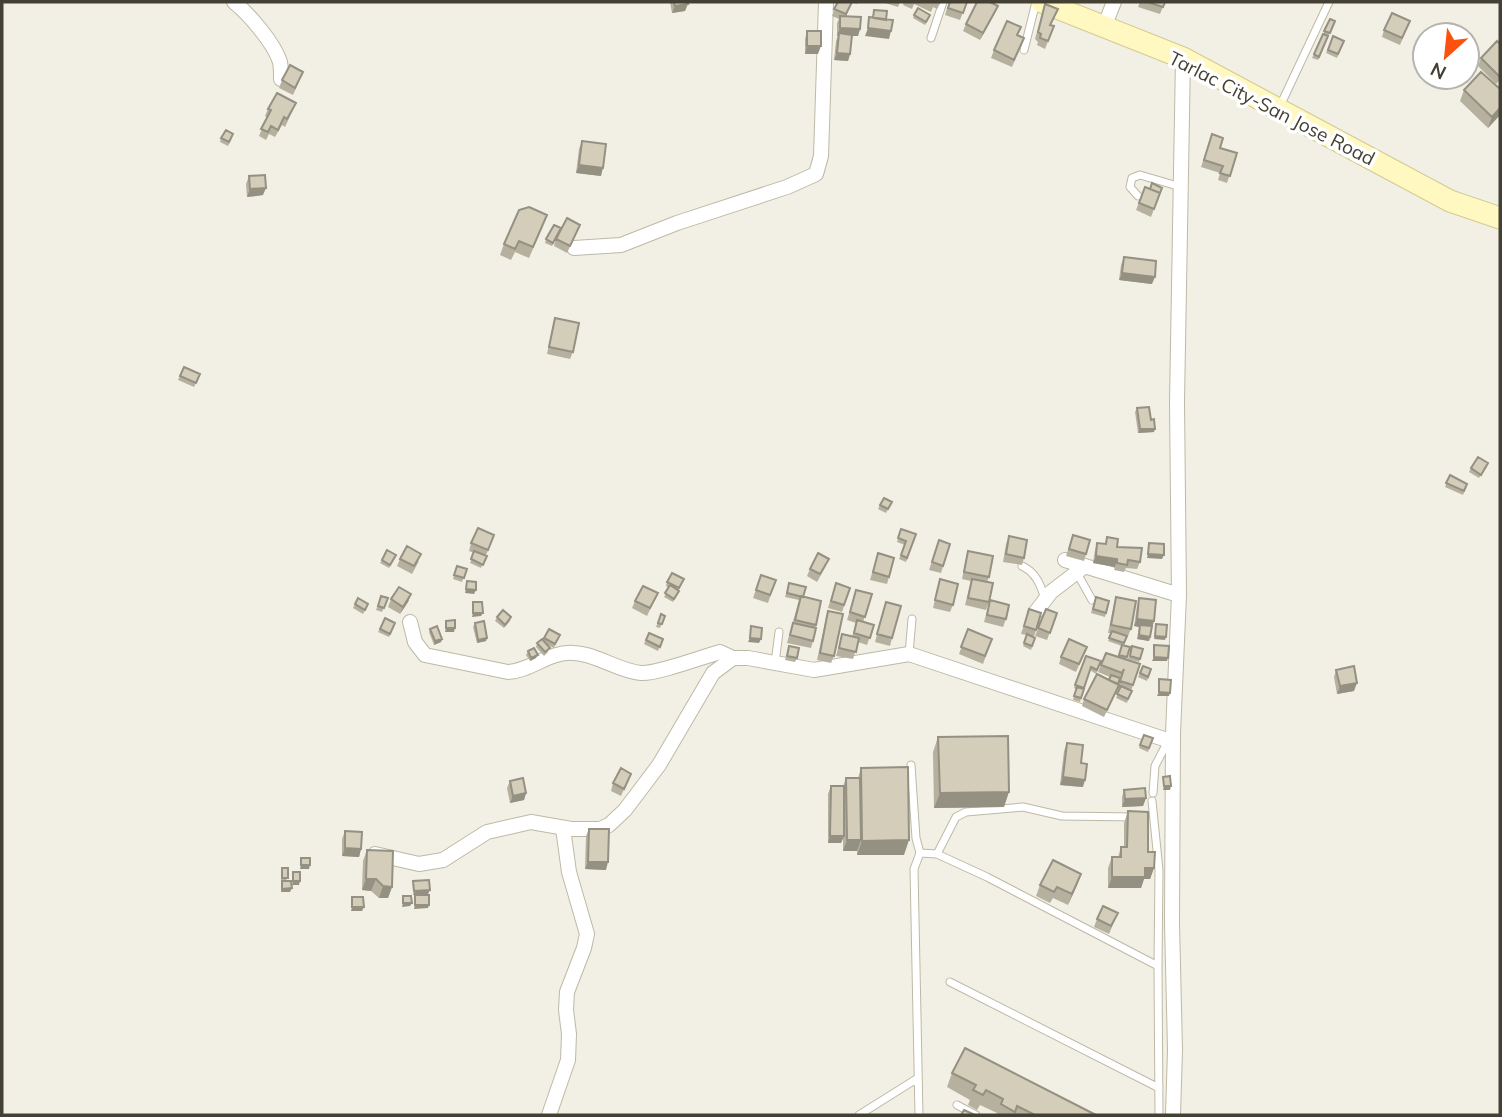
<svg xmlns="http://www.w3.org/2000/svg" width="1502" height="1117" viewBox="0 0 1502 1117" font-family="Mulish,sans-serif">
<rect width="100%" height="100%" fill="#f2f0e4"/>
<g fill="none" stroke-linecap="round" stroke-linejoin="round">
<defs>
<path id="service" d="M931,38L943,2
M1024,50L1036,2
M1280,106L1329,2
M1138,196L1130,187L1132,178L1140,175L1181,187
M1022,566C1036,572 1041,586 1045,599
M1077,573L1092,600
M909,654L912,619
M775,663L779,632
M911,765L916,838L920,853
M1153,793L1155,766L1168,741
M937,854L956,817L966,812L1023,807L1062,816L1135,817
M1158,966L1159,1115
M950,982L1159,1088
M957,1105L976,1115
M859,1115L918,1078
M919,1115L914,869L920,853L937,854L987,877L1158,966L1159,870L1152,801"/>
<path id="minor" d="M234,2C249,14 274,43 280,62C281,67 281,74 281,79
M1104,27L1114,2
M574,248L621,245L677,223L787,187L816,174L821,156L826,2
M1065,560L1179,595
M1035,613L1051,592L1085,566
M410,622L415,642L425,655L508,672C531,671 549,651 574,653C597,654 618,671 641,673C657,674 702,657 720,652L733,658
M375,854L419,864L443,860L487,832L531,822L571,829H600L609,825L625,810L659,765L713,673L733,658H748L814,670L909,654L1173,742
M549,1115L568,1060L569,1034L566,1010L567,992L584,948L587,934L569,872L563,828
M1173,1115L1175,1050L1172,923L1173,733L1179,595L1177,402L1183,58"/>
<path id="secondary" d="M1042,2L1183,58L1450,201L1500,218"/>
</defs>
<use href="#service" stroke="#beb9a6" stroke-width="9"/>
<use href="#minor" stroke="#beb9a6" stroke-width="16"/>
<use href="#secondary" stroke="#d4ca93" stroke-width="23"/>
<use href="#service" stroke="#fff" stroke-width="7"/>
<use href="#minor" stroke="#fff" stroke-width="14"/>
<use href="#secondary" stroke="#fff8c1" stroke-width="21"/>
</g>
<path fill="#b6b09f" d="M670,2H687L685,11L672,13Z
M838,2H858L857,4L852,2L846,16L860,29L858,36H852L850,54L848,61L834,60L836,41L838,36H837V23L839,19L832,16Z
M882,2H900L898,7Z
M904,2H941L937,9L933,7L931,12L914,4L912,9L903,5Z
M949,2H967L960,20L945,15Z
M1140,2H1165L1160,14L1138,7Z
M1045,4L1058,9L1051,25L1054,26L1045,49L1037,45L1038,42L1035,39Z
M998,6L995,13L980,40L963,31L966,24Z
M914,15L929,18L925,25L913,18Z
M1330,19L1335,21L1318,60L1312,58Z
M1410,21L1400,45L1382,37L1384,30Z
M807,31L818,54H805V39Z
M1018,35L1021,46L1012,67L991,58L994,50Z
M1333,36L1344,41L1337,58L1326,53Z
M1500,44V80L1496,84L1478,66L1481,58Z
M303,72L293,95L279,88L282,80Z
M1500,89V115L1488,128L1460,101L1464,90Z
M268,109L293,110L285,127L282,125L275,137L269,134L266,140L259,136L267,117L265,116Z
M1212,134L1220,148L1237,153L1227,183L1218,180L1220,173L1201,167Z
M221,138H232L228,146L220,142Z
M582,141L601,176L576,173L579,149Z
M249,176L263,195L247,197L246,184Z
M1145,187L1150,189L1162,188L1151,217L1136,210Z
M580,225L567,253L554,246L556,239Z
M543,226L529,258L515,252L511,260L500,255L504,244Z
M559,232L552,246L545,243L546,239Z
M1124,257L1152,284L1119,280L1121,265Z
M555,318L573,352L570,359L547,354L553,325Z
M184,367L200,374L194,387L178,380Z
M1137,408L1151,420L1154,432L1138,433L1135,412Z
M1487,467L1479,478L1469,472L1471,468Z
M1450,475L1467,484L1463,495L1445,487Z
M892,502L886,513L878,509L880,505Z
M901,529L916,534L906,562L899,559L905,545L897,542Z
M494,535L481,568L470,563L474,553L469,551L471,543Z
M1073,535L1090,540L1084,561L1066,556Z
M1009,536L1024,558L1022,565L1003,562L1006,544Z
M1107,537L1117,547L1140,562L1137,569L1126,568L1124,572L1114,570L1115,567L1093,563L1095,550L1097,543L1105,544Z
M939,540L950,544L941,573L929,570Z
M968,551L989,577L987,582L989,602L986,610L965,605L971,581L962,579L966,558Z
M878,553L889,577L887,584L870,580Z
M394,559L389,568L380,563L382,560Z
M400,559L419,561L412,574L397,566Z
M457,566L467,569L462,582L453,579Z
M826,566L817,582L807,576L810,569Z
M761,575L776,580L768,603L753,598Z
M684,579L673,602L664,597L669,588L666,586L667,582Z
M940,579L953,605L950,612L933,608Z
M789,583L803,597L816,625L813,641L811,648L787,643L799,600L785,597Z
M836,583L850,588L842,612L828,608Z
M658,593L647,616L632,608L635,601Z
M411,594L408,602L400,614L388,607L391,599Z
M872,594L863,622L874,625L867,645L858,642L853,659L836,656L842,634L852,637L856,623L847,620L854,597Z
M381,596L388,598L382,612L376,610Z
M1096,597L1109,601L1105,617L1091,613Z
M1116,597L1131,629L1128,636H1127L1123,645L1130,647L1126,660L1140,664L1127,703L1116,698L1120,689L1118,688L1104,717L1082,706L1084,699L1109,680L1110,677L1098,672L1106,653L1118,657L1122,646L1108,641L1111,633H1108L1114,604Z
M1139,598L1154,621L1149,641L1137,639L1139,627L1134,626L1137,605Z
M990,600L1006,619L1003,627L984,622Z
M886,602L892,638L890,646L875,642Z
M355,604H368L363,614L353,608Z
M1029,609L1041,613L1034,637L1035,638L1031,650L1023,646L1027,635L1021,634Z
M1046,609L1057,613L1047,640L1035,636Z
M828,611L834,656L831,663L817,660L826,618Z
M661,614L665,616L660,628L656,627Z
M497,617H511L510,621L504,628L495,621Z
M475,623L487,638L486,641L477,643L473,627Z
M394,627L389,637L378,632L380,629Z
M430,629L442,639L441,642L434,645L429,632Z
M968,629L992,639L983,664L959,654Z
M649,633L663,639L658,651L644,644Z
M544,638H558L554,648L546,644L548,652L544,656L536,647L537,643L543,640Z
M789,646L797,658L795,662L785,660Z
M1132,646L1143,649L1139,662L1128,659Z
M1087,647L1076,672L1059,664L1061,657Z
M528,651L536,658L530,661L526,655Z
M1086,656L1100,665L1096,674L1090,670L1080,702L1073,700L1076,689L1074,688Z
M1143,666L1151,669L1147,681L1138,677Z
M1336,670L1354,691L1337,694L1334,677Z
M1144,735L1153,738L1148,752L1139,748Z
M938,737L1004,807L934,808L933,752Z
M1067,743L1083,787L1060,785L1064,751Z
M861,768L904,855H857V851H843V838L841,843H828V794L831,786H843L846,778H858Z
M631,774L621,796L611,791L613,783Z
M510,781L526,793L524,800L510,803L507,788Z
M1124,790L1146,798L1143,806L1122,807V797Z
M1128,811L1154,868L1150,879H1144L1141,888H1108V868L1112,857H1118L1121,847H1124V823Z
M589,829L606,870L585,869L586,836Z
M345,831L361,849L359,857L342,856V839Z
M367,850L392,887L388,898H379L371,891L362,890L363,861Z
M282,868L287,881L290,892H281V871Z
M1040,885H1077L1068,905L1053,898L1050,903L1036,896Z
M1097,919L1115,920L1109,934L1094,927Z
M952,1073L1096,1115H997V1113L980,1105L977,1110L968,1105L970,1100L947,1087Z"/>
<path fill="#949082" d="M688,4L685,11L672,13L675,6Z
M998,6L995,13L980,40L983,33Z
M840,28L860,29L858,36H837Z
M868,28L891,31L889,39L865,36Z
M807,46H821L818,54H805Z
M837,53L850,54L848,61L834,60Z
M1500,108V115L1488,128L1492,117Z
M579,165L603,168L601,176L576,173Z
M266,188L263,195L247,197L250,189Z
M1122,273L1155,277L1152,284L1119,280Z
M1140,429H1155L1154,432L1138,433Z
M1148,554L1164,555L1162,559L1147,558Z
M1096,556L1117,559L1115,567L1093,563Z
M466,589L476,590L474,594L465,593Z
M411,594L408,602L400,614L403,607Z
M473,613H483L481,616L472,617Z
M1137,619L1154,621L1151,629L1134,626Z
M446,628H455L454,632H445Z
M1139,635L1150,637L1149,641L1137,639Z
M1155,636L1166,637L1165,640L1154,639Z
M487,638L486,641L477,643L478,640Z
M750,638L761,639L759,643L748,642Z
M442,639L441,642L434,645L435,641Z
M538,655L536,658L530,661L531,658Z
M1154,657L1168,658L1167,661H1152Z
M1357,683L1354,691L1337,694L1340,686Z
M1159,692L1170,693L1169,696H1157Z
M1063,777L1085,780L1083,787L1060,785Z
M1164,786H1171L1170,790H1163Z
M1009,792L1004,807L934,808L940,793Z
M526,793L524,800L510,803L513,796Z
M1146,798L1143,806L1122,807L1125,799Z
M830,836H844L841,843H828Z
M847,840H861L857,851H843Z
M909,840L904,855H857L862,841Z
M345,848L361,849L359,857L342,856Z
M588,862H608L606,870L585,869Z
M301,865H310L309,869H300Z
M1145,868H1154L1150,879H1144L1141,888H1108L1112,877Z
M1081,874L1077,885L1068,905L1072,894Z
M366,879H376L371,891L362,890Z
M293,881H300L299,885H292Z
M383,886L392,887L388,898H379Z
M292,888L290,892H281L282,889Z
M430,890L428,894L413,895L414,891Z
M403,903H412L410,906L402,907Z
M415,905H429L428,908L414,909Z
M352,907H364L362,911H351Z"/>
<path fill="#d4cdb9" stroke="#949082" stroke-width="2" d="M674,2H687L688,4L675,6Z
M838,2H852L846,14L834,9Z
M950,2H967L963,13L948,8Z
M977,2H990L998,6L983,33L966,24Z
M1147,2H1165L1163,7Z
M1045,4L1058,9L1050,25L1054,26L1048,41L1040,38L1041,34L1038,32Z
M918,8L930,15L926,22L914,15Z
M874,10L887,11L886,20L873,18Z
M1392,13L1410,21L1402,38L1384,30Z
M840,16L861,17L860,29L840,28Z
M869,17L893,20L891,31L868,28Z
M1330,19L1335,21L1330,33L1324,31Z
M1007,21L1021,27L1017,35L1024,38L1014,60L994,50Z
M807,31H821V46H807Z
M839,33L852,35L850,54L837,53Z
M1323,34L1328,36L1319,57L1314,54Z
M1333,36L1344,41L1338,54L1328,50Z
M1497,41L1500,44V75L1499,76L1481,58Z
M290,65L303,72L295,88L282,80Z
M1481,72L1500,89V108L1492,117L1464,90Z
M277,93L296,103L287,119L284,117L278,130L271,126L268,132L261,129L271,110L268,109Z
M226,130L233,134L229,142L221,138Z
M1212,134L1223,138L1220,148L1237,153L1230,176L1220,173L1223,166L1204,160Z
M582,141L606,144L603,168L579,165Z
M265,175L266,188L250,189L249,176Z
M1152,183L1162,188L1160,193L1150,189Z
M1145,187L1160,193L1154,209L1139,203Z
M529,207L547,215L533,247L519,241L515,249L504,244L519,210Z
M567,218L580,225L570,246L556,239Z
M554,225L561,228L553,243L546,239Z
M1124,257L1156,261L1155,277L1122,273Z
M555,318L579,323L573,352L549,347Z
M184,367L200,374L196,383L180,376Z
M1149,407L1151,420L1154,419L1155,429H1140L1137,408Z
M1478,457L1488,463L1481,475L1471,468Z
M1450,475L1467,484L1464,491L1446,483Z
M884,498L892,502L888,509L880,505Z
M478,528L494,535L488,550L471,543Z
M901,529L916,534L907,558L901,555L906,541L898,538Z
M1073,535L1090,540L1086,554L1069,549Z
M1009,536L1027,540L1024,558L1006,554Z
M1107,537L1118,539L1117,547L1142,548L1140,562L1128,560L1127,565L1117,563V559L1096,556L1097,543L1106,544Z
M939,540L950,544L943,566L932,562Z
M1149,543L1164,544V555L1148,554Z
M407,546L421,554L414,566L400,559Z
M387,550L396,555L390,565L382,560Z
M474,551L487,556L483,565L471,559Z
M968,551L993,556L989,577L964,572Z
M818,553L829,559L820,574L810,569Z
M878,553L894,558L889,577L873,572Z
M457,566L467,569L464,578L454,575Z
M672,573L684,579L679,588L667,582Z
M761,575L776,580L770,595L756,590Z
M940,579L958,584L953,605L935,600Z
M972,579L993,583L989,602L968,598Z
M467,581L476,582V590L466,589Z
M789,583L806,587L803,597L787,593Z
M836,583L850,588L844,605L831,601Z
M670,585L679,591L674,599L665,593Z
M643,586L658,593L650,608L635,601Z
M399,587L411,594L403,607L391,599Z
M856,590L872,594L865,617L850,612Z
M381,596L388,598L384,608L378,606Z
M801,596L821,601L816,625L795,620Z
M1096,597L1109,601L1106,613L1093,609Z
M1116,597L1136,601L1131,629L1111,625Z
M358,598L368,604L365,610L355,604Z
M1139,598L1156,600L1154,621L1137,619Z
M990,600L1009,605L1006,619L987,615Z
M473,602H482L483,613H473Z
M886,602L901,606L892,638L877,634Z
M1029,609L1041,613L1036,630L1024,626Z
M1046,609L1057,613L1050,633L1038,628Z
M503,610L511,617L505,625L497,617Z
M828,611L843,614L834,656L820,653Z
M661,614L665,616L662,624L658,623Z
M385,618L395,623L390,634L380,629Z
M455,620V628H446V621Z
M857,620L874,625L870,638L854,633Z
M484,621L487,638L478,640L475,623Z
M793,623L816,628L813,641L790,635Z
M1156,624L1167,625L1166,637L1155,636Z
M1140,625L1152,626L1150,637L1139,635Z
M437,626L442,639L435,641L430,629Z
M751,626L762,628L761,639L750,638Z
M549,629L560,635L555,644L544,638Z
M968,629L992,639L985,656L961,647Z
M1112,631L1127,636L1124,643L1109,638Z
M649,633L663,639L660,647L646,640Z
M842,634L859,638L856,652L839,648Z
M1027,634L1035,638L1032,646L1024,643Z
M542,639L550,648L545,652L537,643Z
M1069,639L1087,647L1079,664L1061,657Z
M1122,645L1130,647L1127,657L1119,655Z
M1154,645L1169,646L1168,658L1154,657Z
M789,646L799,648L797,658L787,656Z
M1132,646L1143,649L1140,659L1130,656Z
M534,648L538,655L531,658L528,651Z
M1106,653L1140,664L1133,685L1120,681L1124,669L1122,673L1101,665Z
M1086,656L1101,661L1097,670L1091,667L1084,688L1075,685Z
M1143,666L1151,669L1148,677L1140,673Z
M1354,666L1357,683L1340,686L1336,670Z
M1097,674L1119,685L1107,710L1084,699Z
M1111,675L1120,678L1118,684L1109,680Z
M1159,679L1171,680L1170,693L1159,692Z
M1121,686L1132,691L1128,699L1117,694Z
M1077,687L1084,689L1081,698L1074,696Z
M1144,735L1153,738L1149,748L1140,745Z
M1008,736L1009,792L940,793L938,737Z
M1067,743L1083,745L1081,763L1087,764L1085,780L1063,777Z
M908,767L909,840L862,841L861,768Z
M621,768L631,774L624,789L613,783Z
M1170,776L1171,786H1164L1163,777Z
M523,778L526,793L513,796L510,781Z
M846,778H860L861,840H847Z
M831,786H844V836H830Z
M1145,788L1146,798L1125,799L1124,790Z
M1128,811L1148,812V852H1155L1154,868H1145V877H1112V857H1121V847H1127Z
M589,829H609L608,862H588Z
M345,831L362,832L361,849L345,848Z
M367,850L393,851L392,887L383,886L376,879H366Z
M301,858H310V865H301Z
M1053,860L1081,874L1072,894L1057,887L1054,892L1040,885Z
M282,868H288V878H282Z
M293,872H300V881H293Z
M429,880L430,890L414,891L413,881Z
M282,881H291L292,888L282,889Z
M415,895H429V905H415Z
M403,896H411L412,903H403Z
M352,897H363L364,907H352Z
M1103,906L1118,913L1111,926L1097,919Z
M965,1048L1096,1115H1035L1017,1106L1015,1112L1001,1104L1003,1099L986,1090L983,1095L973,1090L976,1085L952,1073Z
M964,1110L975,1115H961Z"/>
<g text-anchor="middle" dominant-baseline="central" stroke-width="7" stroke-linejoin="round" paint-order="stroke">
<g font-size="19" fill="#444034" stroke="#fff">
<text transform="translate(1272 108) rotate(27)">Tarlac City-San Jose Road</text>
</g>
</g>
<rect width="1502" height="1117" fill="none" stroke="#444034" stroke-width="7"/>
<g transform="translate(1446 56) rotate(207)"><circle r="33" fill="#ffffff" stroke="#b4b3ae" stroke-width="2"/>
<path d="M0-5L12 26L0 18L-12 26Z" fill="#fd5110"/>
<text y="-10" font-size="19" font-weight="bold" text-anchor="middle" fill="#444034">N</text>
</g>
</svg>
